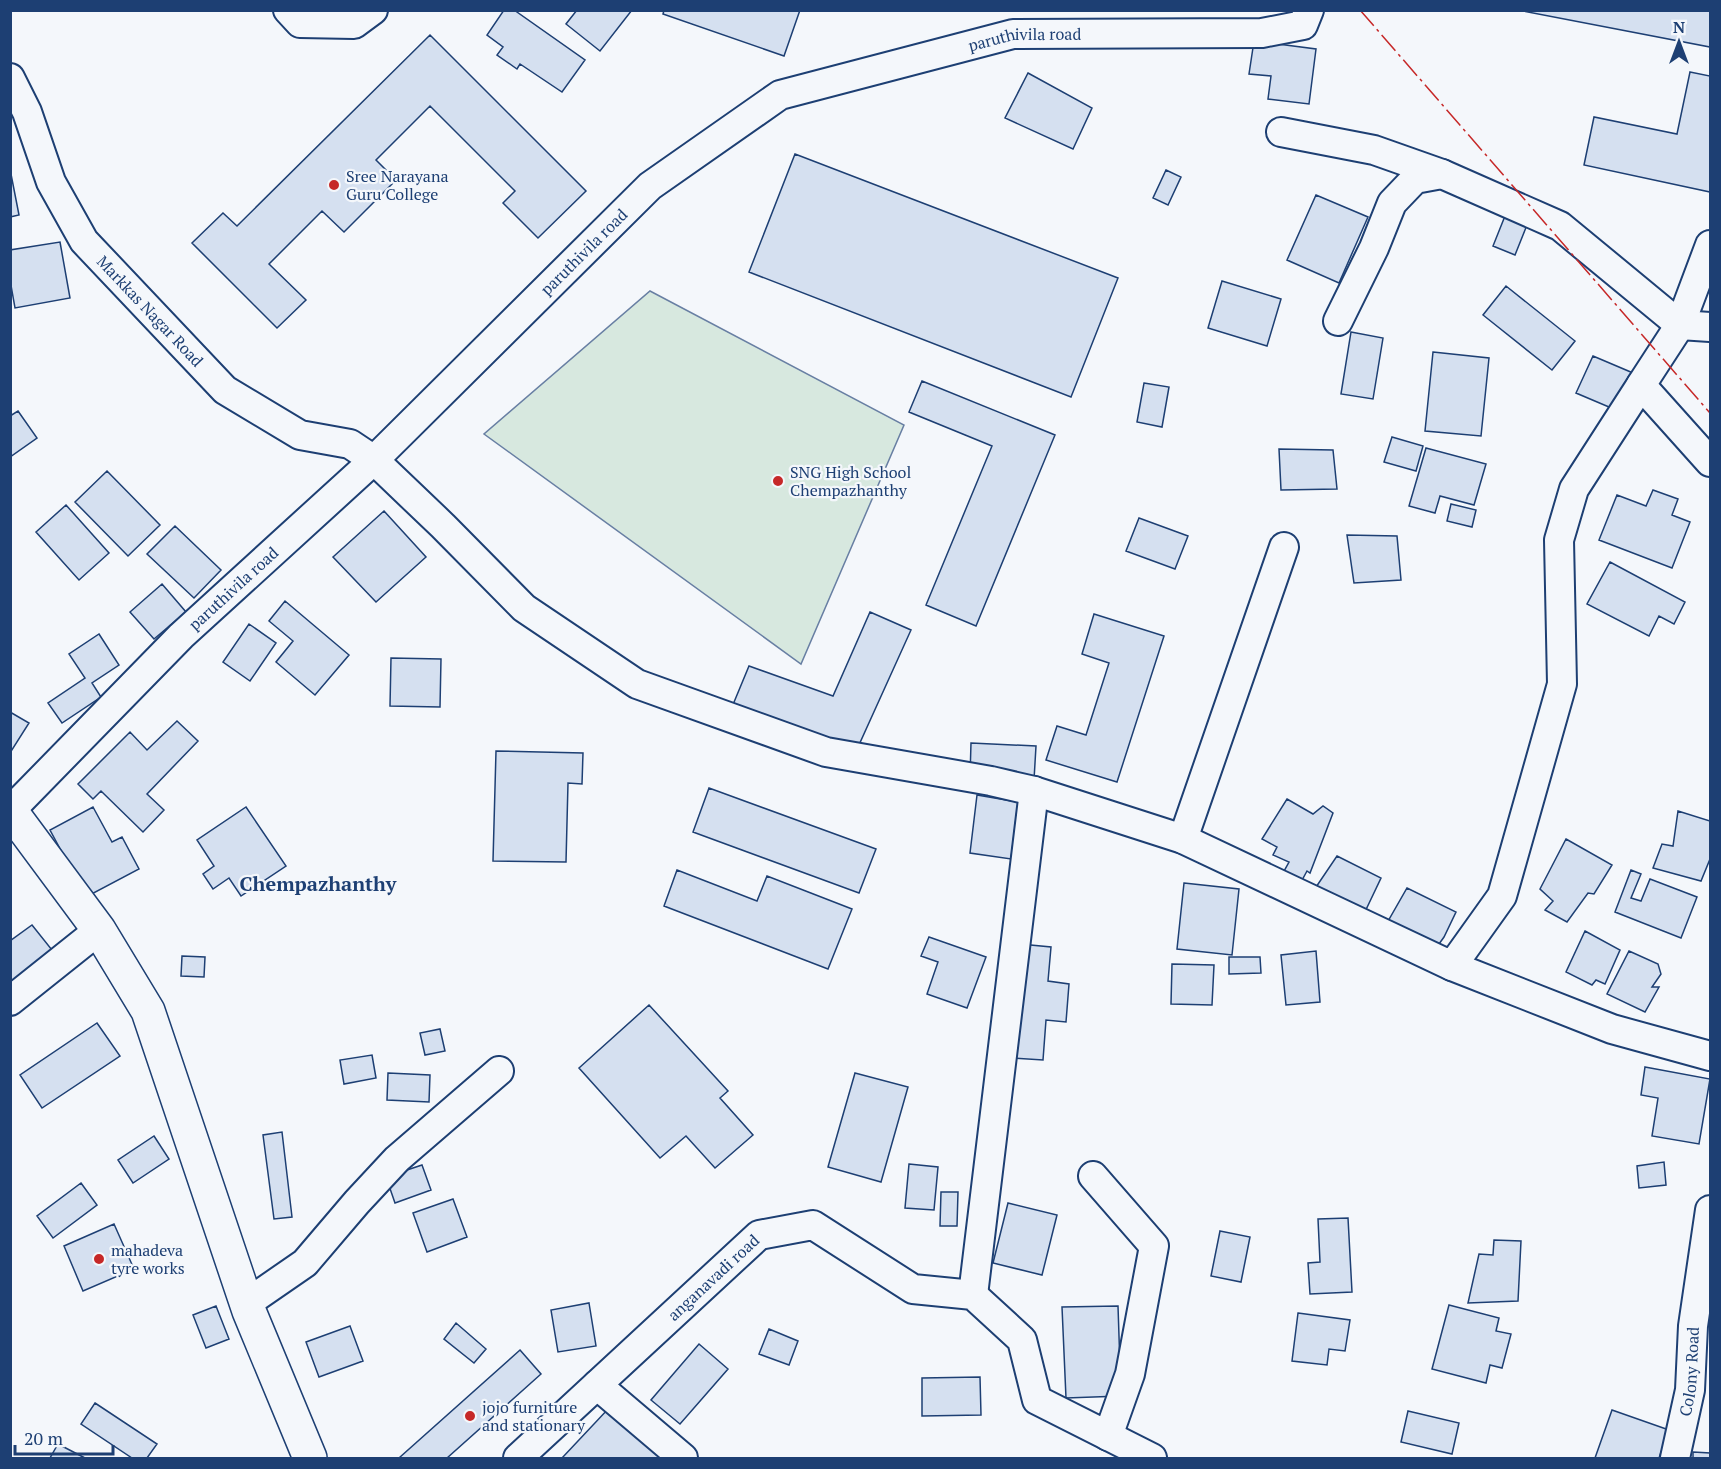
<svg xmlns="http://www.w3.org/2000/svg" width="1721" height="1469" viewBox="0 0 1721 1469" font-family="'PT Serif',serif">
<rect width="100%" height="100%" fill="#f4f7fb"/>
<path fill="#d7e8df" stroke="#687fa3" stroke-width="1.5" d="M650,291L904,425L801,664L484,434Z"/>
<path fill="#d5e0f0" stroke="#1d3f73" stroke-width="1.5" d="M504,10H514L585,60L562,92L520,64L517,69L497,55L503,47L487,35Z
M577,10H632L600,51L566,24Z
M664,10H800L784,56L663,14Z
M1518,10H1710V47Z
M430,35L586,191L538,238L503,203L515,191L430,106L376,160L396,180L344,232L322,211L269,264L306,300L277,328L192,243L223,213L237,226Z
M1254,41L1316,49L1309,104L1268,99L1271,76L1249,74Z
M1690,72L1710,76V192L1584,165L1594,117L1677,134Z
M1028,73L1092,108L1073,149L1005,118Z
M795,154L1118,278L1071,397L749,272Z
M10,169L19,215L10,217Z
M1166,170L1181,177L1168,205L1153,198Z
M1316,195L1368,217L1339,283L1287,260Z
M1505,216L1527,225L1515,255L1493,246Z
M60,242L70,298L15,308L10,280V250Z
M1222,281L1281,299L1267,346L1208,328Z
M1506,286L1575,341L1552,370L1483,315Z
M1351,332L1383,338L1373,399L1341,394Z
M1433,352L1489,358L1481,436L1425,431Z
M1593,356L1633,373L1616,410L1576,393Z
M922,381L1055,435L976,626L926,605L992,446L909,412Z
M1144,383L1169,387L1162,427L1137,422Z
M18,411L37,438L10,457V416Z
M1392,437L1423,446L1416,471L1384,462Z
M1426,448L1486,464L1474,505L1440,496L1435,513L1409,506Z
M1279,449L1333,450L1337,489L1281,490Z
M107,471L160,525L128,556L75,502Z
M1653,490L1678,499L1672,515L1690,522L1672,568L1599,540L1617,495L1646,506Z
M1451,504L1476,510L1472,527L1447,521Z
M66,505L109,553L79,580L36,532Z
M384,511L426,557L376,602L333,557Z
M1139,518L1188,536L1175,569L1126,551Z
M175,526L221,570L194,598L147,554Z
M1347,535L1397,536L1401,580L1354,583Z
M1610,562L1685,602L1674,624L1659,616L1649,636L1587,604Z
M162,584L186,612L154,639L130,612Z
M285,601L349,655L315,695L276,662L293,641L269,621Z
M870,612L911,630L858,747L732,707L749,666L833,696Z
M1094,614L1164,636L1117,782L1046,760L1057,726L1086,735L1109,663L1082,654Z
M249,624L276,643L250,681L223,662Z
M99,634L119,665L92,683L101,697L62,723L48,703L85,678L69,654Z
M391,658L441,659L440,707L390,706Z
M10,712L29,723L10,753Z
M177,721L198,741L147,794L164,810L143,832L101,791L93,799L78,784L130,732L147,750Z
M971,743L1036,746L1034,780L970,777Z
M496,751L583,753L582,784L568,783L566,862L493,861Z
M709,788L876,849L859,893L693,832Z
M977,795L1018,802L1011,859L970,853Z
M1287,799L1313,814L1323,806L1333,813L1310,873L1307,871L1301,882L1283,873L1289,862L1273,855L1277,847L1262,839Z
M93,807L112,842L122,837L139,869L86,897L50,830Z
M246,807L286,866L241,896L229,878L213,889L203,874L214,866L197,840Z
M1678,811L1710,821V859L1701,881L1653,868L1662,844L1673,846Z
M1566,839L1612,865L1594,894L1588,893L1567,922L1545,910L1553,901L1540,889Z
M1337,856L1381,878L1362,918L1312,893Z
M677,870L757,901L767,876L852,909L828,969L664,906Z
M1631,870L1641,874L1631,898L1641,901L1650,879L1697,897L1681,938L1615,912Z
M1184,883L1239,889L1232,955L1177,949Z
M1407,888L1456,912L1444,937L1434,951L1387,923Z
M32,925L60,960L10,998V941Z
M1585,931L1620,950L1605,984L1596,980L1592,985L1566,972Z
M929,937L986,957L967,1008L927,994L938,962L921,956Z
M1020,944L1051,947L1048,981L1069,984L1066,1022L1046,1020L1043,1060L1011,1058Z
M1316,951L1320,1002L1286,1005L1281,955Z
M1629,951L1658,964L1661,974L1652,987H1659L1645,1012L1607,994Z
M182,956L205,957L204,977L181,976Z
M1229,957H1260L1261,973L1229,974Z
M1172,964L1214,965L1212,1005L1171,1004Z
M649,1005L728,1091L720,1098L753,1135L715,1168L686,1136L660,1158L579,1068Z
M97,1023L120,1056L42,1108L20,1075Z
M440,1029L445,1051L425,1055L420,1033Z
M372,1055L376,1078L344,1084L340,1060Z
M1645,1067L1710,1079L1699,1144L1652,1136L1658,1098L1641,1095Z
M388,1073L430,1075L429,1102L387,1100Z
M855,1073L908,1087L881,1182L828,1167Z
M282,1132L292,1217L274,1219L263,1135Z
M154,1136L169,1159L133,1183L118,1160Z
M1664,1162L1666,1185L1639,1188L1637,1166Z
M909,1164L938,1167L934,1210L905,1208Z
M422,1165L431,1190L395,1203L386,1177Z
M81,1183L97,1205L53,1238L37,1216Z
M941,1192H958L957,1226H940Z
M453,1199L467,1237L427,1252L413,1213Z
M1008,1203L1057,1215L1042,1275L993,1263Z
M1348,1218L1352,1292L1310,1294L1308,1263L1320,1262L1318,1219Z
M114,1224L134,1269L83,1291L64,1246Z
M1220,1231L1250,1237L1241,1282L1211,1276Z
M1494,1240L1521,1241L1518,1301L1468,1303L1479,1254L1493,1255Z
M589,1303L596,1346L558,1352L551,1310Z
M1449,1305L1499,1318L1496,1331L1511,1334L1502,1368L1490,1365L1486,1383L1432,1369Z
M216,1306L229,1339L206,1348L193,1315Z
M1118,1306L1121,1396L1066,1398L1062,1307Z
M1298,1313L1350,1320L1345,1351L1329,1349L1327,1365L1292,1361Z
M456,1323L486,1349L474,1363L444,1339Z
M350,1326L363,1361L319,1377L306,1342Z
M769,1329L798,1341L789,1365L759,1354Z
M699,1344L728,1369L680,1424L651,1400Z
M520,1350L541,1374L447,1458H399Z
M980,1377L981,1415L922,1416V1378Z
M95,1403L157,1444L147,1458H132L81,1424Z
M609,1408L663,1458H562Z
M1612,1410L1669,1430L1659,1458H1595Z
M1408,1411L1459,1423L1452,1454L1401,1442Z
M58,1444L85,1458H50Z
M1693,1452L1710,1453V1458H1693Z"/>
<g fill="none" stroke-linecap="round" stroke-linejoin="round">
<defs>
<g id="street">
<path d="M288,10L300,23L354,24L373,10"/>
<path id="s1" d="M10,78L27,112L51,182L84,241L225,390L300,435L350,444L374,460L443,526L524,608L637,684L826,752L991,781L1034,791L1183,839L1452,966L1502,896L1562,684L1559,540L1574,489L1641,385"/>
<path d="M1281,132L1374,150L1442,174"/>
<path d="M1710,245L1680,325L1641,385L1710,462"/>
<path d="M1338,321L1374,248L1392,203L1415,179L1442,174L1560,226L1680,325L1710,327"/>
<path id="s2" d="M11,810L181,636L374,460L650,186L780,95L1013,34L1262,33L1303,25L1309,10"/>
<path d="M1183,839L1284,547"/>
<path d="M1452,966L1612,1029L1710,1056"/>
<path d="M10,1001L99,930"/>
<path d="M1093,1176L1154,1246L1130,1374L1108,1436"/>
<path d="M973,1295L1034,791"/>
<path d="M247,1303L305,1263L357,1202L397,1159L499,1071"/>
<path d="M597,1385L683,1458"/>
<path id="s3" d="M518,1458L759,1235L813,1225L913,1289L973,1295L1022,1340L1037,1400L1152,1458"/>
<path id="s4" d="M1675,1458L1690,1390L1693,1326L1710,1210"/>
</g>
<path id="secondary" d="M10,810L99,930L148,1011L249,1311L310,1458"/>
</defs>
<use href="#street" stroke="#1d3f73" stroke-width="32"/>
<use href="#secondary" stroke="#1d3f73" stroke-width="36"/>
<use href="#street" stroke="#f4f7fb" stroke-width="28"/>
<use href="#secondary" stroke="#f4f7fb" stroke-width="33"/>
<path stroke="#c62828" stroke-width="1.5" stroke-dasharray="21 4.5 3 4.5" stroke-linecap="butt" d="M1360,10L1710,413"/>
</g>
<g fill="#c62828" stroke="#f4f7fb" stroke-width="2">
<circle cx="334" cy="185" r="6"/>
<circle cx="778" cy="481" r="6"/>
<circle cx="99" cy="1259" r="6"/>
<circle cx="470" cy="1416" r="6"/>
</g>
<g text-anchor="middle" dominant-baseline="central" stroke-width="4.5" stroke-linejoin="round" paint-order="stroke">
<g font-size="16" fill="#1d3f73" stroke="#f4f7fb">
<text stroke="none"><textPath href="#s2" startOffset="1304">paruthivila road</textPath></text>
<text stroke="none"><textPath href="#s2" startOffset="800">paruthivila road</textPath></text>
<text stroke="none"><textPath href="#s1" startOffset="276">Markkas Nagar Road</textPath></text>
<text stroke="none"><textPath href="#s2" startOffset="314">paruthivila road</textPath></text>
<text stroke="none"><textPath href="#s3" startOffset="266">anganavadi road</textPath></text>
<text stroke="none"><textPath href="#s4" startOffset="88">Colony Road</textPath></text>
</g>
<g font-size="16" fill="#1d3f73" stroke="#f4f7fb" text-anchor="start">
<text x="346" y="176">Sree Narayana<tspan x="346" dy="18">Guru College</tspan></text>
<text x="790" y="472">SNG High School<tspan x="790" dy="18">Chempazhanthy</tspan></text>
<text x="111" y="1250">mahadeva<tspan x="111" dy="18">tyre works</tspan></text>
<text x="482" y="1407">jojo furniture<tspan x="482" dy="18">and stationary</tspan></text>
</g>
<g font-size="20" font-weight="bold" fill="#1d3f73" stroke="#f4f7fb">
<text x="318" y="883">Chempazhanthy</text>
</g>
</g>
<rect width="1721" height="1469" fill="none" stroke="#1d3f73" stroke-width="24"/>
<g transform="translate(1679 42)" stroke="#f4f7fb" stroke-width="4.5" paint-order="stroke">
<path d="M0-4.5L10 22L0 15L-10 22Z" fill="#1d3f73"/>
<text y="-9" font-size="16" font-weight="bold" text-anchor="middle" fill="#1d3f73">N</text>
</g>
<path d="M15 1445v9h98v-9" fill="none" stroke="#1d3f73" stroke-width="3"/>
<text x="24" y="1445" font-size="18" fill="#1d3f73" stroke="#f4f7fb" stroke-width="4.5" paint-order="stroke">20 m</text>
</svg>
